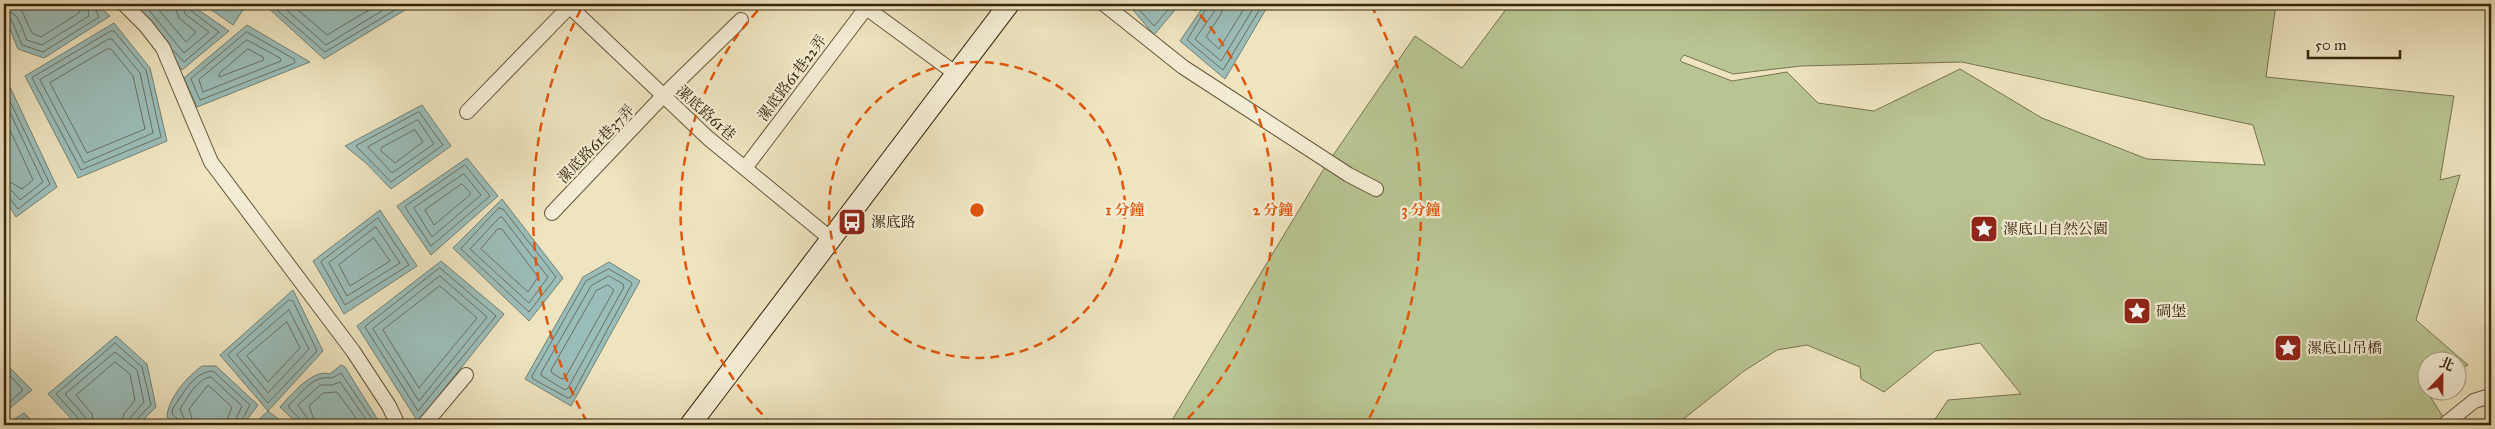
<svg xmlns="http://www.w3.org/2000/svg" width="2495" height="429" viewBox="0 0 2495 429" font-family="'IM FELL Great Primer','Noto Serif TC',serif">
<rect width="100%" height="100%" fill="#eee4bf"/>
<filter id="stains"><feTurbulence type="fractalNoise" baseFrequency=".004" numOctaves="4"/><feColorMatrix values="0 0 0 0 .2 0 0 0 0 .09 0 0 0 0 .02 0 0 0 .5 -.17"/></filter>
<radialGradient id="worn" r=".72"><stop offset=".6" stop-color="#630" stop-opacity="0"/><stop offset="1" stop-color="#630" stop-opacity=".3"/></radialGradient>
<path fill="#b8c492" stroke="#78744e" fill-rule="evenodd" d="M1510,4H2276L2266,77L2454,96L2440,180L2460,175L2416,320L2468,365L2458,370V362H2428L2427,383L2423,385L2448,425H1931L1948,400L2021,394L1980,343L1935,351L1884,392L1861,379L1860,367L1807,345L1777,350L1744,371L1676,425H1169L1325,167L1415,36L1462,68ZM1684,55L1733,74L1801,66L1962,62L2253,125L2265,165L2147,159L2042,118L1960,69L1874,111L1818,103L1787,72L1732,81L1682,62L1680,60Z"/>
<path fill="#9bbdb9" stroke="#738073" d="M4,4H96L110,16L44,58L18,49L7,22H4Z
M130,4H190L229,31L182,70Z
M203,4H247L233,25Z
M264,4H415L324,59Z
M1128,4H1180L1154,35Z
M1205,4H1269L1225,79L1180,41Z
M114,23L150,68L167,141L78,178L25,76Z
M247,25L310,62L197,107L184,78Z
M4,84L9,85L57,187L16,217L4,197Z
M422,105L451,146L391,189L366,163L345,146Z
M467,158L498,196L431,255L397,206Z
M502,199L563,278L529,321L453,248Z
M380,210L417,266L344,314L313,261Z
M441,261L504,314L418,422L357,326Z
M609,262L640,281L571,406L525,379L583,277Z
M293,290L323,351L268,411L286,425H253L268,411L220,355Z
M116,336L147,364L156,407L138,425H77L48,394Z
M4,362L32,390L4,413Z
M341,365L345,367L381,425H299L280,407C291,395 313,368 330,374Z
M202,366H216L258,405L243,425H177L167,417C168,398 187,377 202,366Z
M24,413L31,420H48L52,425H5Z"/>
<g fill="none" stroke-linecap="round" stroke-linejoin="round">
<path stroke="#697062" stroke-width="1" d="M12,4L22,11L32,33L41,37L79,13L80,4
M144,4L184,53L209,32L185,14L182,4
M154,4L186,42L196,32L179,18L174,4
M270,4L325,52L405,4
M280,4L326,45L393,4
M291,4L327,35L379,4
M1134,4L1154,26L1173,4
M1209,4L1187,40L1223,70L1263,4
M1215,4L1214,12L1195,39L1221,61L1256,4
M1223,4L1221,14L1206,37L1219,49L1247,4
M4,11C19,10 21,28 27,40L42,45L89,16L87,4
M4,17L11,19L22,45L43,52L99,17L93,4
M111,31H114L146,70L161,137L81,170L32,78Z
M247,32L294,59L295,63L200,100L191,79Z
M109,39H112L140,73L153,133L84,163L40,80Z
M247,40L280,58L281,61L203,92L199,80Z
M107,49H111L133,76L145,129L87,153L50,83Z
M248,49L263,57L264,60L219,77V74Z
M173,50L184,62L219,32L190,10L188,4
M4,89L50,184L18,209L9,197L4,196
M4,100L43,182L20,200L12,191L4,190
M419,112L443,145L391,182L356,146Z
M4,117L33,180L22,189L12,183L4,182
M418,120L434,144L392,173L368,147Z
M415,130L423,142L395,163L381,151V148Z
M465,165L490,196L431,246L405,207Z
M464,174L481,195L432,237L414,208Z
M462,184L470,192V195L434,225L425,210Z
M499,208L503,209L556,277L529,312L461,249Z
M502,217L548,277L529,303L470,249L499,218Z
M378,218L409,265L345,305L321,262Z
M376,227L400,263L347,296L329,263Z
M498,229H502L538,277L528,292L481,249Z
M374,238L390,261L350,286L339,265Z
M440,268L496,316L418,411L365,327Z
M609,269L631,282L632,284L571,397L568,398L533,379L532,376L586,281Z
M440,276L487,317L419,401L373,329Z
M609,276L623,284L624,287L568,388L565,390L542,376L541,373L591,286Z
M608,285L614,290L565,378L562,379L552,373L551,370L596,291Z
M440,286L477,318L419,388L383,330Z
M289,300L293,301L317,351L268,403L228,355Z
M289,310L309,349L268,393L237,355Z
M287,322L300,348L268,382L247,356Z
M4,369L23,390L4,407
M81,425L80,420L56,394L115,343L142,367L151,405L136,420L135,425
M87,425L85,417L65,394L115,352L137,370L144,402L130,418L129,425
M94,425L92,414L76,395L115,362L130,374L135,400L124,414L121,425
M180,425L179,420L172,414L173,408C184,393 193,372 213,371L250,405L239,425
M187,425L180,409C187,399 197,378 211,377L242,406L233,425
M194,425L189,409L208,385L232,407L225,425
M302,425L301,420L289,408V405C298,397 307,383 319,379C330,375 327,382 341,373L376,425
M309,425L307,418L298,405L320,385H332L340,382L370,425
M316,425L309,406L323,393L337,392L361,425"/>
<defs>
<path id="street" d="M124,4L146,26L163,48L211,162L353,351L389,406L398,425
M567,4L708,138L831,239
M861,4L955,73
M1104,4L1183,67L1349,175L1376,189
M467,112L570,6
M745,168L866,8
M552,213L663,96L741,20
M424,425L466,375
M2444,425L2474,401L2490,396"/>
<path id="secondary" d="M690,425L1009,4"/>
</defs>
<use href="#street" stroke="#655438" stroke-width="16"/>
<use href="#secondary" stroke="#37240b" stroke-width="22"/>
<use href="#street" stroke="#f4edd5" stroke-width="14"/>
<use href="#secondary" stroke="#f4edd5" stroke-width="20"/>
</g>
<g fill="none" stroke="#df560c" stroke-width="2.5" stroke-dasharray="9 6">
<circle cx="977" cy="210" r="148"/>
<path d="M773 425A296 296 0 0 1 764 4M1190 4A296 296 0 0 1 1181 425"/>
<path d="M587 422A444 444 0 0 1 583 5M1371 5A444 444 0 0 1 1367 422"/>
</g>
<defs>
<symbol id="bus-square" viewBox="-11 -11 22 22"><rect x="-9" y="-9" width="18" height="18" rx="4" fill="#8f2418" stroke="#f4edd5"/><path d="M-5-6H5V4H4V6H2V4H-2V6H-4V4H-5ZM-3.5-4V0h7V-4ZM-3.5 1.2v1.5H-2V1.2ZM2 1.2v1.5H3.5V1.2Z" fill="#fff"/></symbol>
<symbol id="sight-square" viewBox="-11 -11 22 22"><rect x="-9" y="-9" width="18" height="18" rx="4" fill="#8f2418" stroke="#f4edd5"/><path d="M0-6L1.8-2.2L6-1.7L2.9 1.2L3.7 5.4L0 3.3L-3.7 5.4L-2.9 1.2L-6-1.7L-1.8-2.2Z" fill="#fff"/></symbol>
</defs>
<g fill-rule="evenodd">
<use href="#bus-square" x="836" y="206" width="32" height="32"/>
<use href="#sight-square" x="1968" y="213" width="32" height="32"/>
<use href="#sight-square" x="2121" y="295" width="32" height="32"/>
<use href="#sight-square" x="2272" y="332" width="32" height="32"/>
</g>
<g text-anchor="middle" dominant-baseline="central" stroke-width="4.5" stroke-linejoin="round" paint-order="stroke">
<g font-size="15" fill="#37240b" stroke="#f4edd5">
<text transform="translate(792 78) rotate(-53)">漯底路61巷22弄</text>
<text transform="translate(706 113) rotate(42)">漯底路61巷</text>
<text transform="translate(596 144) rotate(-46)">漯底路61巷37弄</text>
</g>
<g font-size="15" fill="#37240b" stroke="#f4edd5" text-anchor="start">
<text x="871" y="222">漯底路</text>
<text x="2003" y="229">漯底山自然公園</text>
<text x="2156" y="311">碉堡</text>
<text x="2307" y="348">漯底山吊橋</text>
</g>
</g>
<circle cx="977" cy="210" r="8" fill="#df560c" stroke="#f4edd5" stroke-width="2.5"/>
<g font-size="15" text-anchor="middle" font-weight="bold" fill="#df560c" stroke="#f4edd5" stroke-width="4.5" stroke-linejoin="round" paint-order="stroke">
<text x="1125" y="215">1 分鐘</text>
<text x="1273" y="215">2 分鐘</text>
<text x="1421" y="215">3 分鐘</text>
</g>
<rect width="2495" height="429" fill="none" stroke="#eee4bf" stroke-width="20"/>
<rect x="5" y="5" width="2485" height="419" fill="none" stroke="#37240b" stroke-width="2.5"/>
<rect x="10" y="10" width="2475" height="409" fill="none" stroke="#37240b"/>
<g transform="translate(2442 376) rotate(22)"><circle r="24" fill="#f4edd5" stroke="#a89d84"/>
<path d="M0-4L9 19L0 12L-9 19Z" fill="#8f2418"/>
<text y="-8" font-size="14" font-weight="bold" text-anchor="middle" fill="#37240b">北</text>
</g>
<path d="M2308 50v8h92v-8" fill="none" stroke="#37240b" stroke-width="2.5"/>
<text x="2315" y="50" font-size="15" fill="#37240b" stroke="#f4edd5" stroke-width="4" paint-order="stroke">50 m</text>
<rect width="100%" height="100%" filter="url(#stains)"/>
<rect width="100%" height="100%" fill="url(#worn)"/>
</svg>
